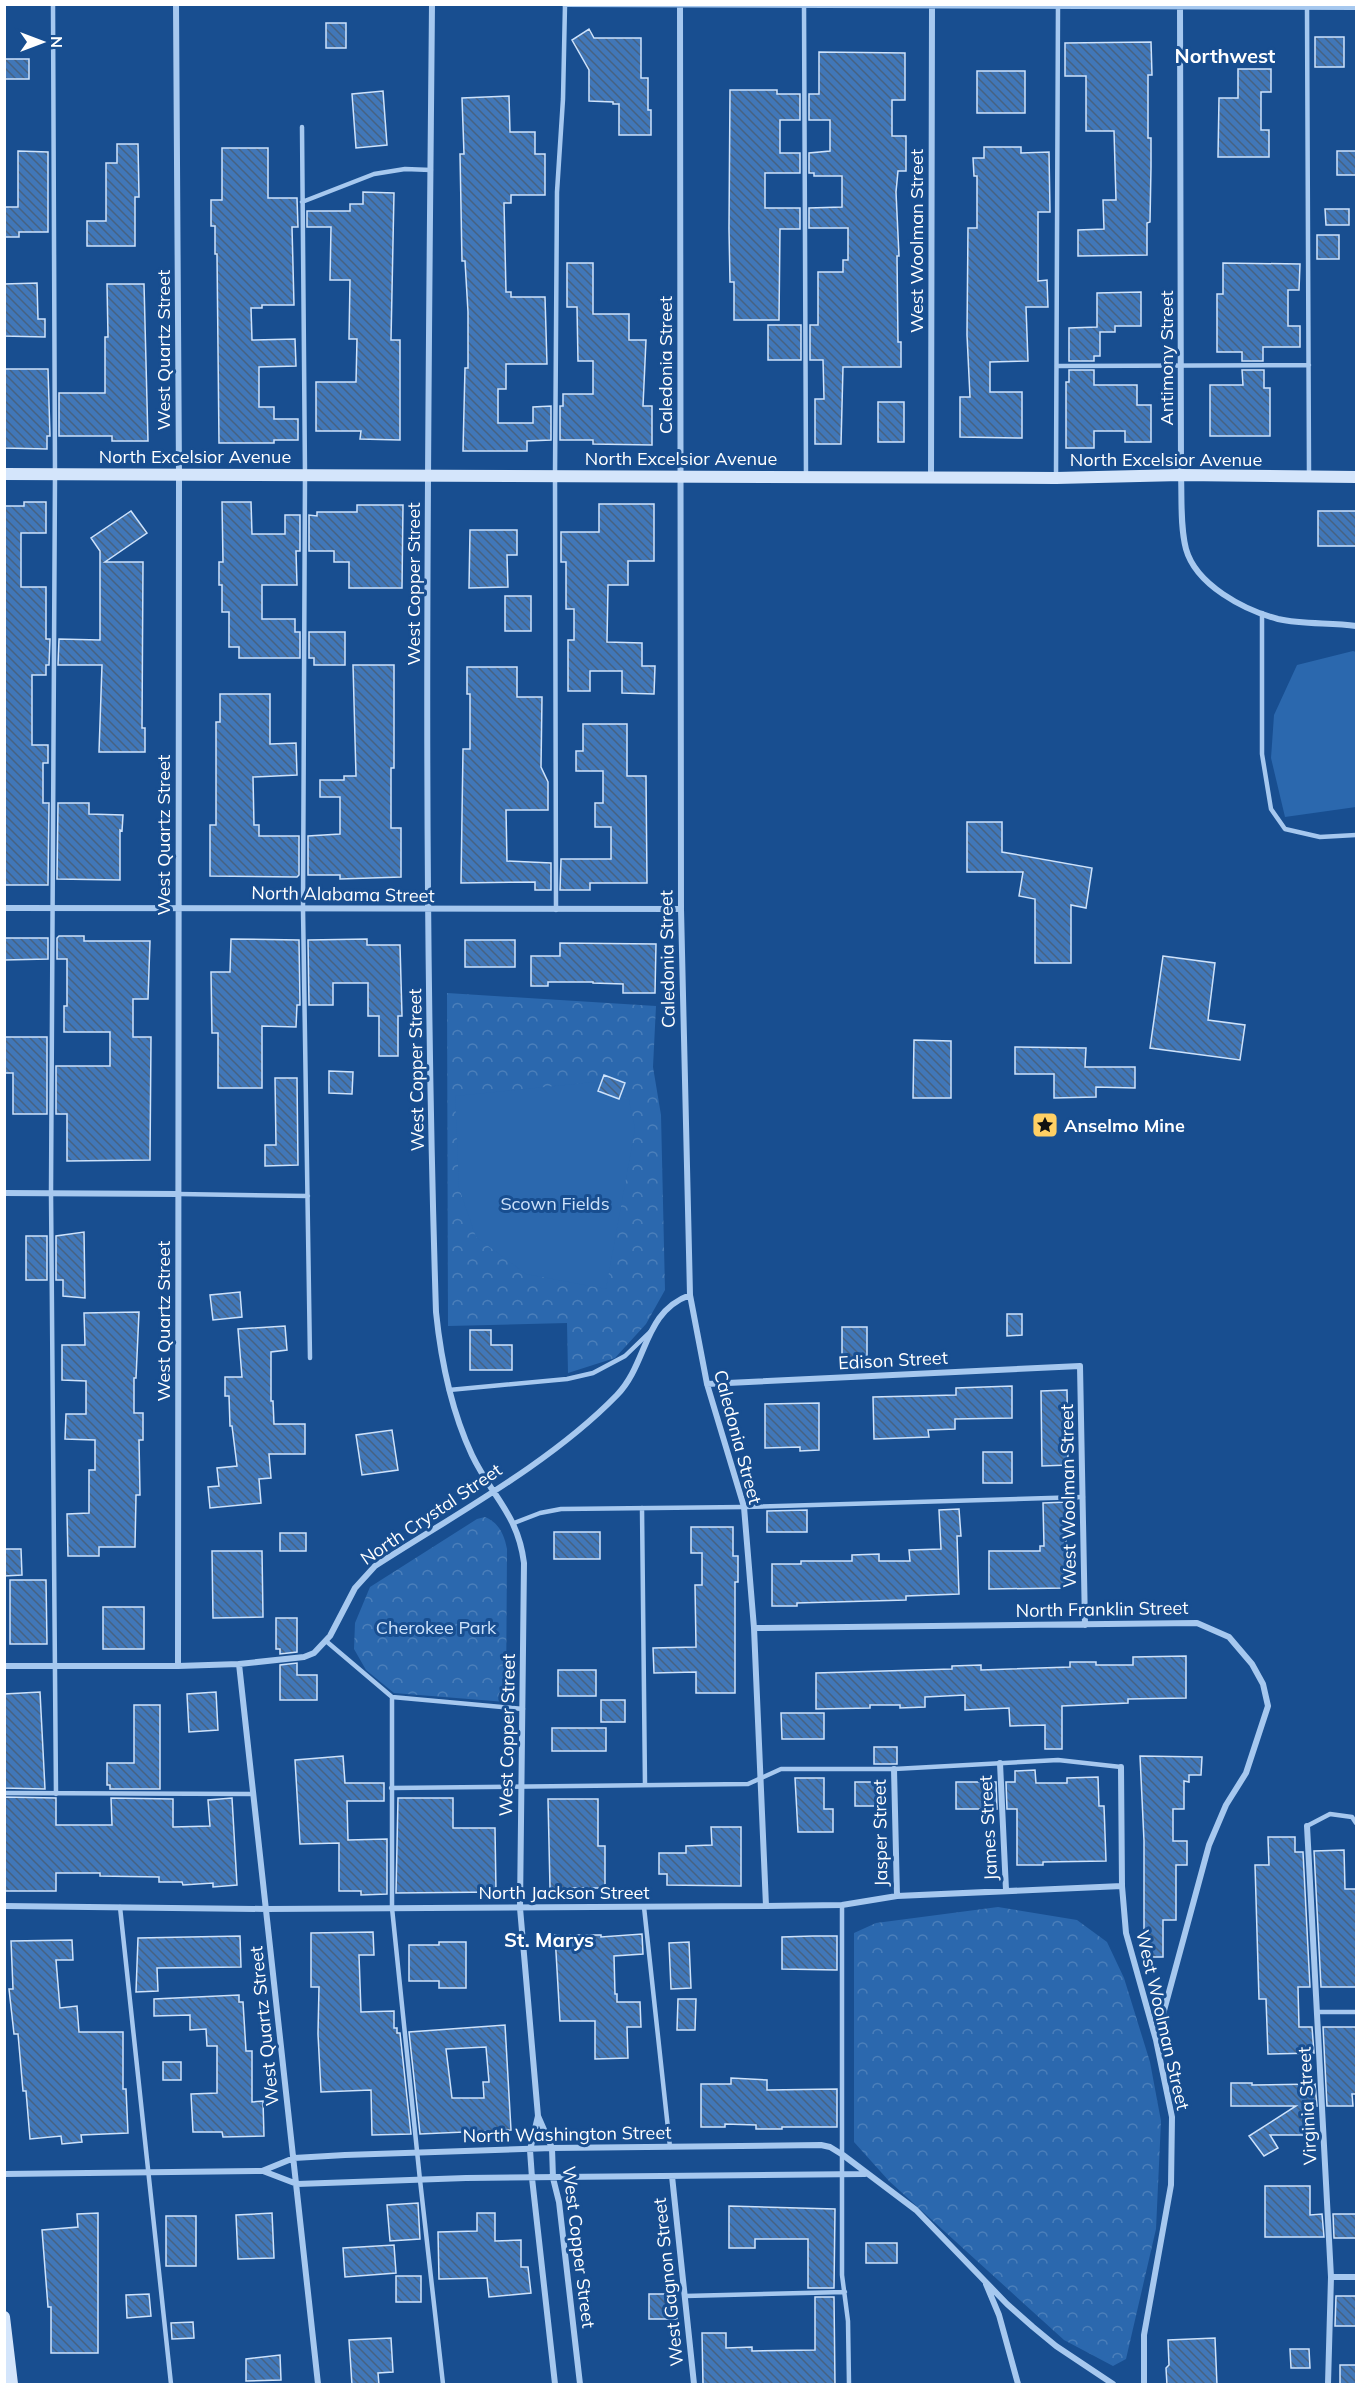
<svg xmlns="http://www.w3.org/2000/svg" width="1361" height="2389" viewBox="0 0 1361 2389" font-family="Mulish,sans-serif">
<defs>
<pattern id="forest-crowns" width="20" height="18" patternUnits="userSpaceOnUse" patternTransform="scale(1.5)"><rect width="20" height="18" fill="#2b68ae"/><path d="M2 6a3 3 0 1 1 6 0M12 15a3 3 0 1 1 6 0" fill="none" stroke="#4b7fba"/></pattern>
<pattern id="building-back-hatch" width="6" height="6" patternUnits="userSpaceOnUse" patternTransform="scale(1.5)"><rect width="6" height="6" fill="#4177b8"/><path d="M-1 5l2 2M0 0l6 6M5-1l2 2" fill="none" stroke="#466282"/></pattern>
</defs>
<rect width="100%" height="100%" fill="#184e90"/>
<path fill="url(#forest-crowns)" d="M447,993L656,1006L653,1067L661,1115L665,1290L646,1324L615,1358L568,1373L567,1323L448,1326Z
M485,1517C499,1523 504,1534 507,1549L506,1702L394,1693L366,1670L354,1649L355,1623L370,1587L477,1519Z
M998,1907L1077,1920L1107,1942L1124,1978L1150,2062L1161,2121L1156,2229L1126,2359L1113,2366L1064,2340L889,2181L854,2142V1933L876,1923Z"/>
<path fill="#2b68ae" d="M1353,651L1356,652V807L1285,817L1271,758L1274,715L1297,665Z
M594,1082L629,1100L635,1129L606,1289L526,1274L476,1237L459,1188L455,1096Z"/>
<path fill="url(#building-back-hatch)" stroke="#cde2fb" stroke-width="1.5" fill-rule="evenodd" d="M326,23H346V48H326Z
M589,29L594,38H641V78H648V110H651V135H619V104H613V102L589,101V70L572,40Z
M1315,37H1344V67H1315Z
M1151,42L1152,75H1148V138H1151V167L1150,222L1147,223V255L1078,256V230L1104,229L1103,200H1116L1114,131H1086V76H1065V43Z
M819,52L905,53V100H892V136H906V171H898L896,192L899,256H897L898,342H901V367H843L841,444H815V399H824L823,360H810V325H818V272H843V260H848V228H809V208L842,207V176H814V173H809V153L830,151V120H809V94H819Z
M4,59H29V79H4Z
M1238,69H1271V92H1261V130H1269V157H1218L1219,98H1238Z
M977,71H1025V113H977Z
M730,90H777V94H800V120H780V153H800V173H765V208H800V229H780L779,320H734V282H730L729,229Z
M383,91L387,145L356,148L352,94Z
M509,96L510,132H535V154H545V195H511V203H504L506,292H511V297H545L547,364H506V389H498V423H533V407L551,406V440L527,441V451H463L465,368H468V312L465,261H462L460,154H464L462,98Z
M117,144H138L139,197H135V246H87V221H106V163H117Z
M984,147H1021V153L1049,152L1050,212H1038V281L1047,280L1048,307H1026L1028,361L990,362V392H1022V438L960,437V397H970L967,335L968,228H977V176H974L973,158H984Z
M222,148H268V198H297L298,227H292L294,305H262V308H251L252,340L295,339L296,366L259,367V407H274V419H298V440H274V443H219L217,254H215V226H211V200H222Z
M18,151L48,152V232H19V237H4V207H18Z
M1337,151H1356V175H1337Z
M363,192L394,193L391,340H400V440L360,439L361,431H316V382H356L357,339H349L350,280H330L331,227H307V211H350V204H363Z
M1325,209H1349V225H1326Z
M1317,235H1339V259H1317Z
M567,263H593V314H629V340H646L643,406H652V445L593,444V440H560V406H563V394H593V361H578L577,307H567Z
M1223,263L1300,264L1299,290H1288V326H1300V347H1263V361H1242V352H1217V294H1223Z
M37,283L38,319H45V337L4,336V284Z
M107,284H144L148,441H112V436H59V393H105V337H108Z
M1141,292V326H1115V332H1100V356H1094V361H1069V328L1097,327V293Z
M768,325H801V360H768Z
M4,369H48L50,436H47V449L4,448Z
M1069,370H1094V385H1137V405H1151V442H1125V431H1094V448H1066V382H1069Z
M1242,370H1264V388H1270V436H1210V385H1243Z
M878,402H904V442H878Z
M24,502H46V533H21V587H46V639H50L49,665H46V675H32V745H48V763H43V803H49L48,885H4V506H24Z
M222,502H251L252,534H285V515H300V551H296L297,585H262V619H295V632H300V658H239V647H229V612H222V585H219V562H223Z
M599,504H654V561H628V585H608L607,642L642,643V666H655L654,694L622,693V671H590V691H568V640H574V609H566V562H561V532H599Z
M357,505H403L402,588H349V562H334V551H309V515L317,516V512H357Z
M131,511L147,533L105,562H143L142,728H145V752H99L102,665H58L59,639L100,640V551L91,538Z
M1318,511H1356V546H1318Z
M470,530H517V555H507L508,587L469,588Z
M505,596H531V631H505Z
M309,632H345V665H314V658H309Z
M353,665H394V768H391V828H401V877L340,879V875H308V836L340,834V797H320V780H344V776H356Z
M467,667H517V697H542L541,767L548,782V810H506L507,861L551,863V890H535V882L461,883L463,749H470V694H467Z
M220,694H270V744L296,743L297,775L253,777L254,825H259V836H299V875L297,877L210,876V825H216V722H220Z
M583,724H627V776H646L647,883H590V890H560L561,859H611V827H595V803H603V771H576V751H583Z
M58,803H89V814L123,815L122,831L120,830V880L57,879Z
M967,822H1002V852L1092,868L1086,908L1071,905V963H1035V899L1019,896L1023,872H967Z
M59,936H84V941H150L148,999H133V1037H151L150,1160L67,1161V1114H56V1066H110V1032H64V1006H67V959H57V938Z
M4,938H48V959L4,960Z
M231,939L299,940L300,1005H297L296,1027L262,1026V1088H218V1033H212L211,972H230Z
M367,939V945H400L402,1016H398V1056H379V1016H368V983H333V1005H309L308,940Z
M465,940H515V967H465Z
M560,943L656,944L655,993H623V984L593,983V982H548V986H531V956H560Z
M1163,956L1215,963L1208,1020L1245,1025L1240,1060L1150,1048Z
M4,1037H47V1114H13V1073H4Z
M914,1040L951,1041V1098H913Z
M1015,1047L1086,1048L1085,1067H1135V1088L1096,1087V1097L1054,1098V1074H1015Z
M329,1071L353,1072L352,1094L329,1093Z
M604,1075L625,1083L619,1099L598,1091Z
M275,1078H297L298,1165L265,1166V1145H276Z
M84,1232L85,1298L63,1296V1280H56V1236Z
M26,1236H47V1280H26Z
M240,1292L242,1317L213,1320L210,1295Z
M139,1312L136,1378H134V1413H143V1440H139L140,1495H136L135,1547H99V1556H68L67,1514L89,1513V1470H95V1440L65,1439L66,1414H86V1381L62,1380V1345H85L84,1313Z
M1007,1314H1022V1335L1007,1336Z
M285,1326L287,1350L271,1352V1401H273L274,1424H305V1454H269L271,1478L259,1479L261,1503L210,1508L208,1487L219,1486L217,1468L237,1466L232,1426H230L229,1396H225V1377H242L238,1329Z
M842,1327H867V1361H842Z
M470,1330H491V1345H512V1370H470Z
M1012,1386V1418L955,1419V1429L928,1430L929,1437L874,1439L873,1397L956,1395V1388Z
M1067,1390L1068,1465L1042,1466L1041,1391Z
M819,1403V1450L800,1451V1447L765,1448V1404Z
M392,1430L398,1470L362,1475L356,1435Z
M983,1452H1012V1483H983Z
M1067,1502L1065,1588L989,1589V1551H1040V1546H1044L1043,1503Z
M959,1509L961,1536H957L959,1594L906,1596V1600L797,1603V1606H772V1564H801V1561H852V1555L879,1554V1561H910L909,1550L941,1549L939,1510Z
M807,1510V1532H767V1511Z
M691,1527H733V1556H738V1582H735V1693H696V1672L654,1673L653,1648L696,1647L695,1585H702V1553H691Z
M554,1532H600V1559H554Z
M280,1533H306V1551H280Z
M4,1549H21L22,1575L4,1576Z
M212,1551H262L263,1617L213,1618Z
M10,1580H46L47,1644H10Z
M103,1607H144V1649H103Z
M276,1618H297V1652L280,1654V1649H276Z
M1186,1656V1698L1128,1699V1703L1062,1706V1749H1045V1725L1010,1726L1009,1708L965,1710V1695L925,1697V1707L900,1708V1705H870V1708L816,1709V1673L952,1669V1666L981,1665V1670L1070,1667V1662H1096V1665H1133V1657Z
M297,1663V1675H317V1700H280V1665Z
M558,1670H596V1696H558Z
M40,1692L45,1789L4,1788V1694Z
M216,1692L218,1730L189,1732L187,1694Z
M601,1700H625V1722H601Z
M134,1705H160V1789H110V1785H107V1763H134Z
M781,1713H824V1739H782Z
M552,1728H606V1751H552Z
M874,1747H897V1764H874Z
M343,1756L345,1783H384V1801H347L348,1840L387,1839V1894L361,1895V1891H339V1843L300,1844L295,1760Z
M1140,1756L1202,1757L1201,1775H1189V1782L1184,1781V1809H1173V1841H1187V1865H1176V1920H1163V1957H1142V1941H1144V1841Z
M1035,1770L1036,1783H1067V1778L1098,1777L1099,1806H1104L1106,1861L1043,1862V1865H1017V1809H1007L1006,1782H1015V1771Z
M795,1778H824V1809H833V1832H798Z
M855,1782H882V1806H855Z
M956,1782H996L997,1809H956Z
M4,1797L56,1798V1825H112L111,1798L173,1799V1827L210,1826L208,1800L232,1798L237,1885L213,1887V1883L183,1885L182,1882H159V1877L100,1876V1873H56V1891H4Z
M398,1798H453V1828H495L496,1892L396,1893Z
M548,1799H598V1846H605V1888H550Z
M711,1827H741V1886L667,1885V1874H659V1853H686V1846L712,1845Z
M1268,1837H1295V1852H1303L1310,1987H1298L1299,2027H1312L1314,2053L1268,2054L1266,1999H1259L1255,1865H1269Z
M1344,1850L1345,1889H1356V1987H1321L1314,1851Z
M373,1932L374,1955H359L361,2012L394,2011V2028H397V2033H400L411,2134L372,2135L371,2090L321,2092L318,2034L319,1987H311V1933Z
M642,1934L643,1954L614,1956L615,1994H617V2002H640L641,2027H627L628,2058L595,2059V2021H560L555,1935H601V1937Z
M240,1936L241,1967L157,1968L158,1991L136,1992L138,1938Z
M813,1936H837V1970L782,1969V1937Z
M72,1940L73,1960H56L60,2008L77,2006L79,2032H123V2089H126L128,2133L81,2135L82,2142L62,2144L61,2136L30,2139L26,2091H23L18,2034H14L9,1989H13L11,1941Z
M439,1942H466V1988H439V1981H409V1945H439Z
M689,1942L691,1988L671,1989L669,1943Z
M239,1995V2002H243L246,2051H252V2102L263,2101L264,2136L223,2137L222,2132H193L191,2094L217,2093V2046H207L206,2029L190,2030V2015L154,2016V1999Z
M678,1999H696L695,2030H677Z
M505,2025L511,2130L420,2134L409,2032ZM486,2047L489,2082H483L484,2098H452L446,2049Z
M1323,2027H1356V2094H1352L1353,2106H1327Z
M163,2062H181V2080H163Z
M731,2078L767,2080V2090L837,2089V2127H782V2129H756V2125L725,2124V2127H701V2084H731Z
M1231,2083H1252V2085L1315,2084L1317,2106L1310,2107L1311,2135H1270L1278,2148L1264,2156L1249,2136L1296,2106H1231Z
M1265,2186H1310V2215L1322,2214L1324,2237H1265Z
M418,2203L420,2239L390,2241L387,2205Z
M729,2206L835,2209L834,2288H808V2239H755V2248H729Z
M98,2213V2353H51V2307H48L42,2230L78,2227L77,2214Z
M272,2213L274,2258L238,2259L236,2215Z
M477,2213H495V2241L521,2240V2267H528L531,2293L489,2297L487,2278L439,2279L438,2232L477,2231Z
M1333,2214H1356V2238H1334Z
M166,2216H196V2266H166Z
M866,2243H897V2263H866Z
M394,2245L396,2273L345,2277L343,2248Z
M396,2276H421V2302H396Z
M149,2294L151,2316L127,2318L126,2295Z
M649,2294H677V2319H649Z
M1336,2296H1356V2326H1335Z
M815,2297H834L835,2385H703L702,2333H726V2348L752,2347V2351L815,2350Z
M193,2322L194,2338L172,2339L171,2323Z
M391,2338L393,2372L378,2373L379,2385H352L349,2340Z
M1215,2338L1217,2385H1167L1166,2368L1169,2365L1168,2340Z
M1290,2349H1309L1310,2368H1291Z
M280,2355L281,2380L246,2381V2359Z
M1340,2365H1356V2385H1340Z"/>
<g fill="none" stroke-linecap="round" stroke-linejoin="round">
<path stroke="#a6c8ef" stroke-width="4.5" d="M53,4L55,474L51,1193L56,1794
M804,5L806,476
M1307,6L1309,474
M302,127L305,474L303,909L310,1358
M302,202L374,174L405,169L431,170
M1058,366L1309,365
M1056,476L1058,4
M1262,613V754L1271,809L1285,829L1320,837L1356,835
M556,910L555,476L557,192L563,99L565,5
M178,1194L308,1196
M449,1390L567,1379L593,1373L625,1356L651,1331
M642,1508L645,1785
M514,1523L540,1513L561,1509L744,1507L1083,1497
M326,1641L392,1697L523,1709
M392,1697V1908L420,2180L443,2384
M391,1788L748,1784L781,1769H894L1058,1760L1121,1767
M4,1793L253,1794
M1307,1826L1330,1814L1352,1817L1356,1823
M842,1905V2275L848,2321L849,2384
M120,1907L171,2384
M644,1907L670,2147
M1317,2012H1356
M685,2296L845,2292"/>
<path stroke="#a6c8ef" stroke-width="6" d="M176,4L179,475L178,1666
M432,4C428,440 422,876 436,1312C441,1361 451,1410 472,1455C492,1497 518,1514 524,1563L520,1908L538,2116L530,2150L532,2178L555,2384
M565,4L1356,7
M680,4L681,909L690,1295L707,1384L744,1507L754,1628L766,1906
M1180,4L1181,475C1182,499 1180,526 1186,549C1196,585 1244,610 1278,619C1304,625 1331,622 1356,626
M931,477L932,4
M4,908L681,909
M4,1193L178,1194
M707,1384L1080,1366L1085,1625
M754,1628L1197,1623L1229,1637L1252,1664L1263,1684L1268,1706L1246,1773L1226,1805L1209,1845L1156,2040
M239,1664L318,2384
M4,1666H178L239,1664L304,1657L314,1653L330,1636L355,1588L375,1566C454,1515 551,1463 617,1395C648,1363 643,1312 690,1295
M1000,1763L1006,1890
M1121,1767L1122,1886L1126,1933L1156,2040L1172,2117L1171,2185L1144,2335V2384
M894,1769L897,1896
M1307,1826L1331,2277L1328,2384
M4,1906L266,1909L766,1906L842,1905L897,1896L1122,1886
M538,2116L552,2148L553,2178L559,2202L580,2384
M263,2171L297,2184L466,2178L865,2174
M4,2174L262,2171L294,2158L345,2155L552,2148L821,2145L830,2147L843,2155L916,2210L1007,2304L1033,2327L1056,2346L1113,2384
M672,2176L694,2384
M1331,2277H1356
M986,2284L999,2315L1018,2384"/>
<path stroke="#d4e5fb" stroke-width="12" d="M4,474L1056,478L1181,475L1356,477
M4,2317L12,2384"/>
</g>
<defs>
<symbol id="sight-square" viewBox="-11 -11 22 22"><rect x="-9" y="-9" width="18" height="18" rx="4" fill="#ffd064" stroke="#184e90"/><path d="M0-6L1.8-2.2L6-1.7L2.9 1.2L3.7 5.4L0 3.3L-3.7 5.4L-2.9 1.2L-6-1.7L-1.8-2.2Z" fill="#111"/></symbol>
</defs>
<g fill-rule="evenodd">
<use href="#sight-square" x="1030" y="1110" width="30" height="30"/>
</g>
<g text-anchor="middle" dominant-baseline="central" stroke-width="6" stroke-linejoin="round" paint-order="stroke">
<g font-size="18" fill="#fff" stroke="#184e90">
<text transform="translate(916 241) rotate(-90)">West Woolman Street</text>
<text transform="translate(163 350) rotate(-90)">West Quartz Street</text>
<text transform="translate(1166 358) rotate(-90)">Antimony Street</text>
<text transform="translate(665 365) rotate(-90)">Caledonia Street</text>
<text x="195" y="456">North Excelsior Avenue</text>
<text x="681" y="458">North Excelsior Avenue</text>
<text x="1166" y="459">North Excelsior Avenue</text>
<text transform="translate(413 584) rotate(-90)">West Copper Street</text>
<text transform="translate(163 835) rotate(-90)">West Quartz Street</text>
<text transform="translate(343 894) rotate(1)">North Alabama Street</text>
<text transform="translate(667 959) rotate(-91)">Caledonia Street</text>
<text transform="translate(416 1070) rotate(-91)">West Copper Street</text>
<text transform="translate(163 1321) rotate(-90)">West Quartz Street</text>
<text transform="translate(893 1360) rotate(-3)">Edison Street</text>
<text transform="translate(738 1437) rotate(75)">Caledonia Street</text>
<text transform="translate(1068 1496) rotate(-91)">West Woolman Street</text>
<text transform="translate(431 1514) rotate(-34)">North Crystal Street</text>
<text transform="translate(1102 1609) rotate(-1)">North Franklin Street</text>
<text transform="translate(507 1735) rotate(-89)">West Copper Street</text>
<text transform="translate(988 1828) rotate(-93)">James Street</text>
<text transform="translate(880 1833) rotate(-91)">Jasper Street</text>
<text x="564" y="1892">North Jackson Street</text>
<text transform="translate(1163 2020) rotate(77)">West Woolman Street</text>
<text transform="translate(264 2026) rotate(-96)">West Quartz Street</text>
<text transform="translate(1307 2106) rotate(-93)">Virginia Street</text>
<text transform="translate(567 2134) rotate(-1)">North Washington Street</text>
<text transform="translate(579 2247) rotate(83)">West Copper Street</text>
<text transform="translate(668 2282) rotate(-96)">West Gagnon Street</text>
</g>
<g font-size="18" font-weight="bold" fill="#fff" stroke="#184e90" text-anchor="start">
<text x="1064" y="1125">Anselmo Mine</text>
</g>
<g font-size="18" fill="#cde2fb" stroke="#184e90">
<text x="555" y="1203">Scown Fields</text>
<text x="436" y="1627">Cherokee Park</text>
</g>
<g font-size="20" font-weight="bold" fill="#fff" stroke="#184e90">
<text x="1225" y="55">Northwest</text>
<text x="549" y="1939">St. Marys</text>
</g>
</g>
<rect width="1361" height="2389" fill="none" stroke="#ffffff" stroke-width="12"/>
<g transform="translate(42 42) rotate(90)" stroke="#184e90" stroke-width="4.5" paint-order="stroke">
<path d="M0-4.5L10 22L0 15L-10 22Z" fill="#ffffff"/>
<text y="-9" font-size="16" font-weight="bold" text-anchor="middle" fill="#ffffff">N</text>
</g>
</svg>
